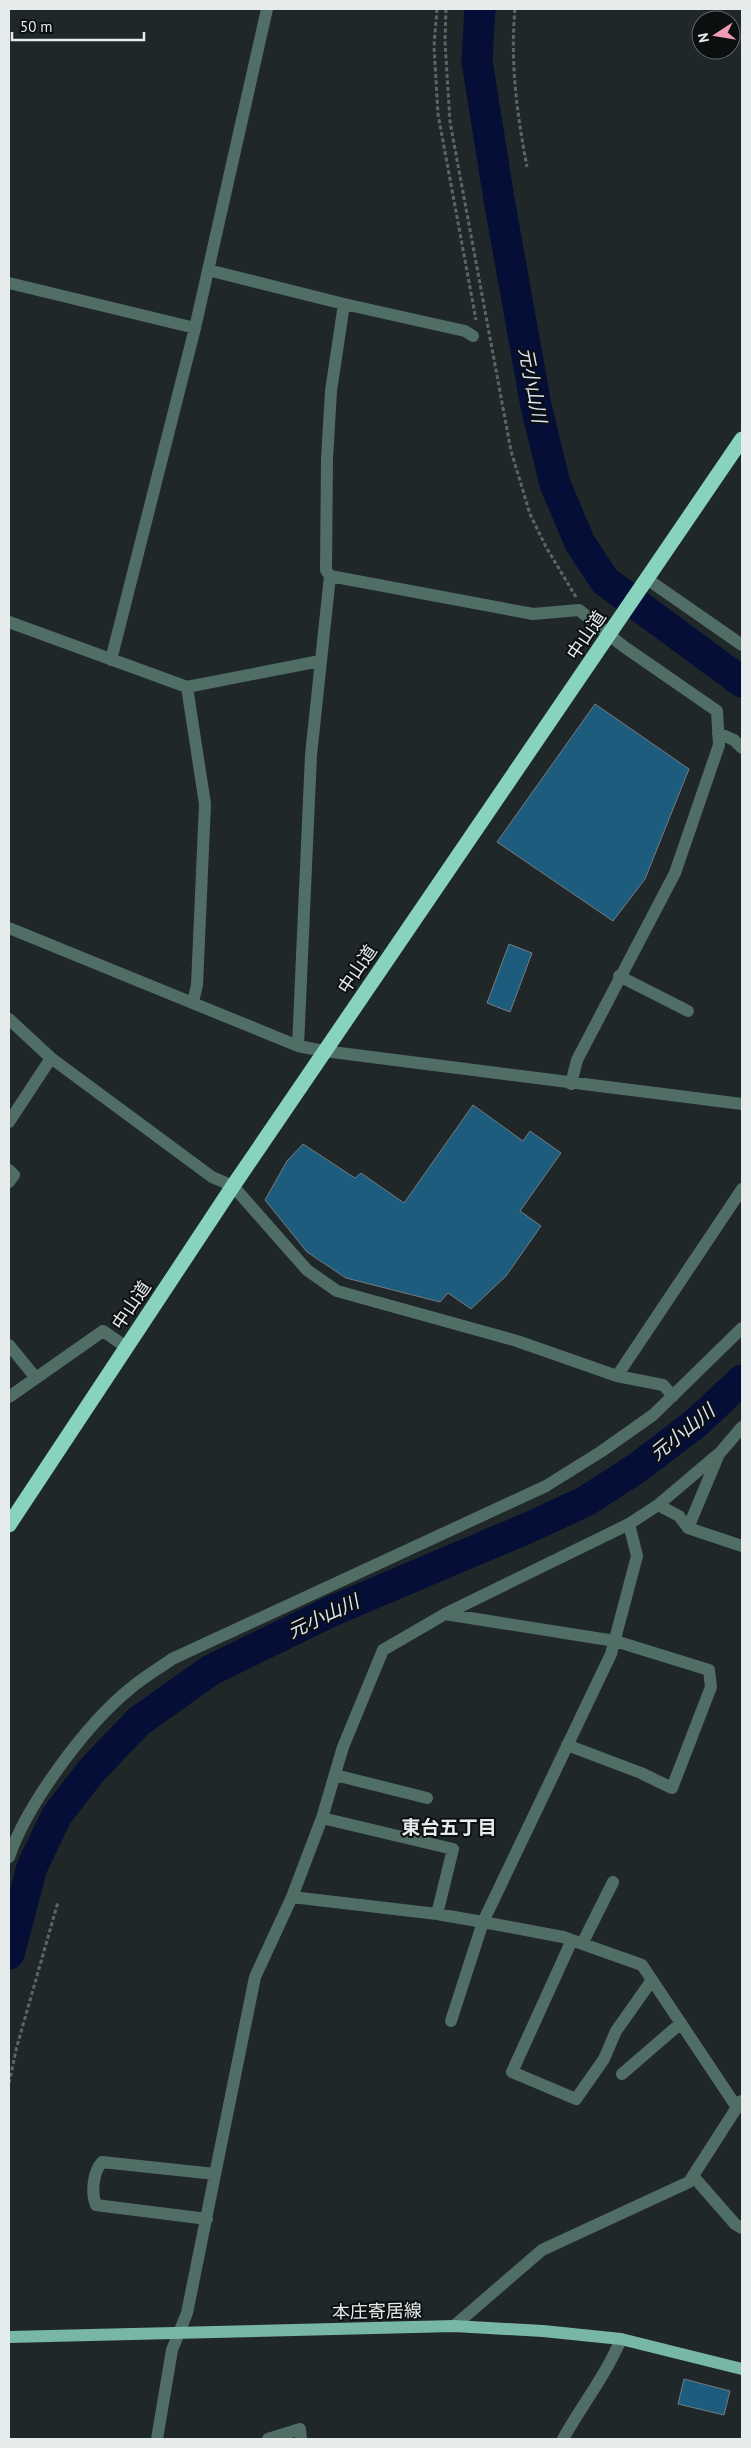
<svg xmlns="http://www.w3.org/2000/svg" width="751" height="2448" viewBox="0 0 751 2448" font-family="'PT Sans','Noto Sans JP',sans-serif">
<rect width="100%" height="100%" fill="#202728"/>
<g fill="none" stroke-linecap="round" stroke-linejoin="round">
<path stroke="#040e37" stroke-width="31" d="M480,9L477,61L499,199L536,406L555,484L580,543L605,581L742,682
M9,1954L32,1867L57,1815L92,1770L139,1721L211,1670L332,1611L530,1527L586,1501L637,1468L696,1423L742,1380"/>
</g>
<path fill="#1e5c7d" stroke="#757c80" d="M595,704L689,769L645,879L613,921L497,842Z
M509,944L532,953L510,1012L487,1003Z
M473,1105L523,1141L530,1131L561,1153L520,1211L541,1226L506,1276L471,1309L448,1293L440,1302L346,1278L307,1252L265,1200L287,1161L303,1144L355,1178L361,1173L404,1203Z
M684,2379L730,2391L724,2415L678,2404Z"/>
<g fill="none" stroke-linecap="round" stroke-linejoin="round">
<path stroke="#5e6565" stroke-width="3" stroke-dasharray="4 2.5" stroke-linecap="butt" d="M437,9L434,46L438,114L476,320
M446,9L445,42L450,122L511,451L530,514L546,547L576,597
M515,9C510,62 517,114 527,167
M9,2083L17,2046L58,1902"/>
<path stroke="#506e65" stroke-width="12" d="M208,270L344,304L465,331L473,336
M9,283L195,328
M330,576L533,614L579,610L623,646L717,711L719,745L675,873L577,1060L571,1084
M647,579L742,645
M9,622L187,687L320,661
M111,660L195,328L267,9
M187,687L205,804L197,985L193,1002
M718,733L734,740L742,748
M9,928L298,1046L324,1051L742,1104
M619,976L688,1011
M9,1019L51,1058L212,1177L233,1186L307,1270L337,1291L517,1341L617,1376L742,1189
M298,1046L311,755L330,576L326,570L327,459L331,391L344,304
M9,1122L51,1058
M9,1170L14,1175L9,1182
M9,1345L36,1378
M617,1376L663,1385L673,1396
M9,1397L103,1331L126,1347
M658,1505L717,1455
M688,1528L719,1454L742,1427
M445,1614L615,1641L709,1670L711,1687L672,1788L641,1773L567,1745
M335,1775L427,1798
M322,1818L453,1849L437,1914
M9,1857C27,1804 87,1723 131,1688C144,1677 158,1669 172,1659L546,1486L602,1451L653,1415L742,1328
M292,1897L437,1914L483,1922L611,1654L637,1556L629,1524L658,1505L679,1516L688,1528L742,1546
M572,1940L512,2072L576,2099L604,2059L616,2031L652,1980
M582,1944L613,1882
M451,2021L483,1922L563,1937L642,1965L736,2106
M622,2074L681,2023
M693,2176L735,2224L742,2228
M207,2219L96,2205C91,2193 93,2172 102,2162L215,2174
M454,2326L542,2250L689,2182L741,2101
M157,2439L172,2350L187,2313L255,1977L292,1897L322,1818L343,1747L383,1650L445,1614L629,1524
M268,2439L300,2429L301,2439
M563,2439C582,2405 606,2375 621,2339"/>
<path stroke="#78b6a5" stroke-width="12" d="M9,2337L454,2326L543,2331L621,2339L742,2369"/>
<path stroke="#87d3be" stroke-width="15" d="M9,1525L233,1186L742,439"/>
</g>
<g text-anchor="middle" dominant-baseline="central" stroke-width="4" stroke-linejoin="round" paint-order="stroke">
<g font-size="18" fill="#e6ebeb" stroke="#0c0f10">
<text transform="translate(586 635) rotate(-56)">中山道</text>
<text transform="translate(357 969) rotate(-56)">中山道</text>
<text transform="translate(131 1305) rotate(-56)">中山道</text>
<text transform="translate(377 2311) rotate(-1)">本庄寄居線</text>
</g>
<g font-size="19" font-style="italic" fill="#dce3f2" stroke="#0c0f10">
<text transform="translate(533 385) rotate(79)">元小山川</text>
<text transform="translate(682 1432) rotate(-39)">元小山川</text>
<text transform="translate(323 1616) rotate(-25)">元小山川</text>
</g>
<g font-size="19" font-weight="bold" fill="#e6ebeb" stroke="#0c0f10">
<text x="449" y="1827">東台五丁目</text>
</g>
</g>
<rect width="751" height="2448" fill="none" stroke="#e6ebeb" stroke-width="20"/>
<g transform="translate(716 35) rotate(258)"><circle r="24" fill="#0c0f10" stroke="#636768"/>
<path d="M0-4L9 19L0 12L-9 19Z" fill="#ef9ab8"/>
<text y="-8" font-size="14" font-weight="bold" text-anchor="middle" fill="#e6ebeb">N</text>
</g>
<path d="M12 32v8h132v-8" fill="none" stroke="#e6ebeb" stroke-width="2.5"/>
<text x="20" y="32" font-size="15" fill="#e6ebeb" stroke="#0c0f10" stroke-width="4" paint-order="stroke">50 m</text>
</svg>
